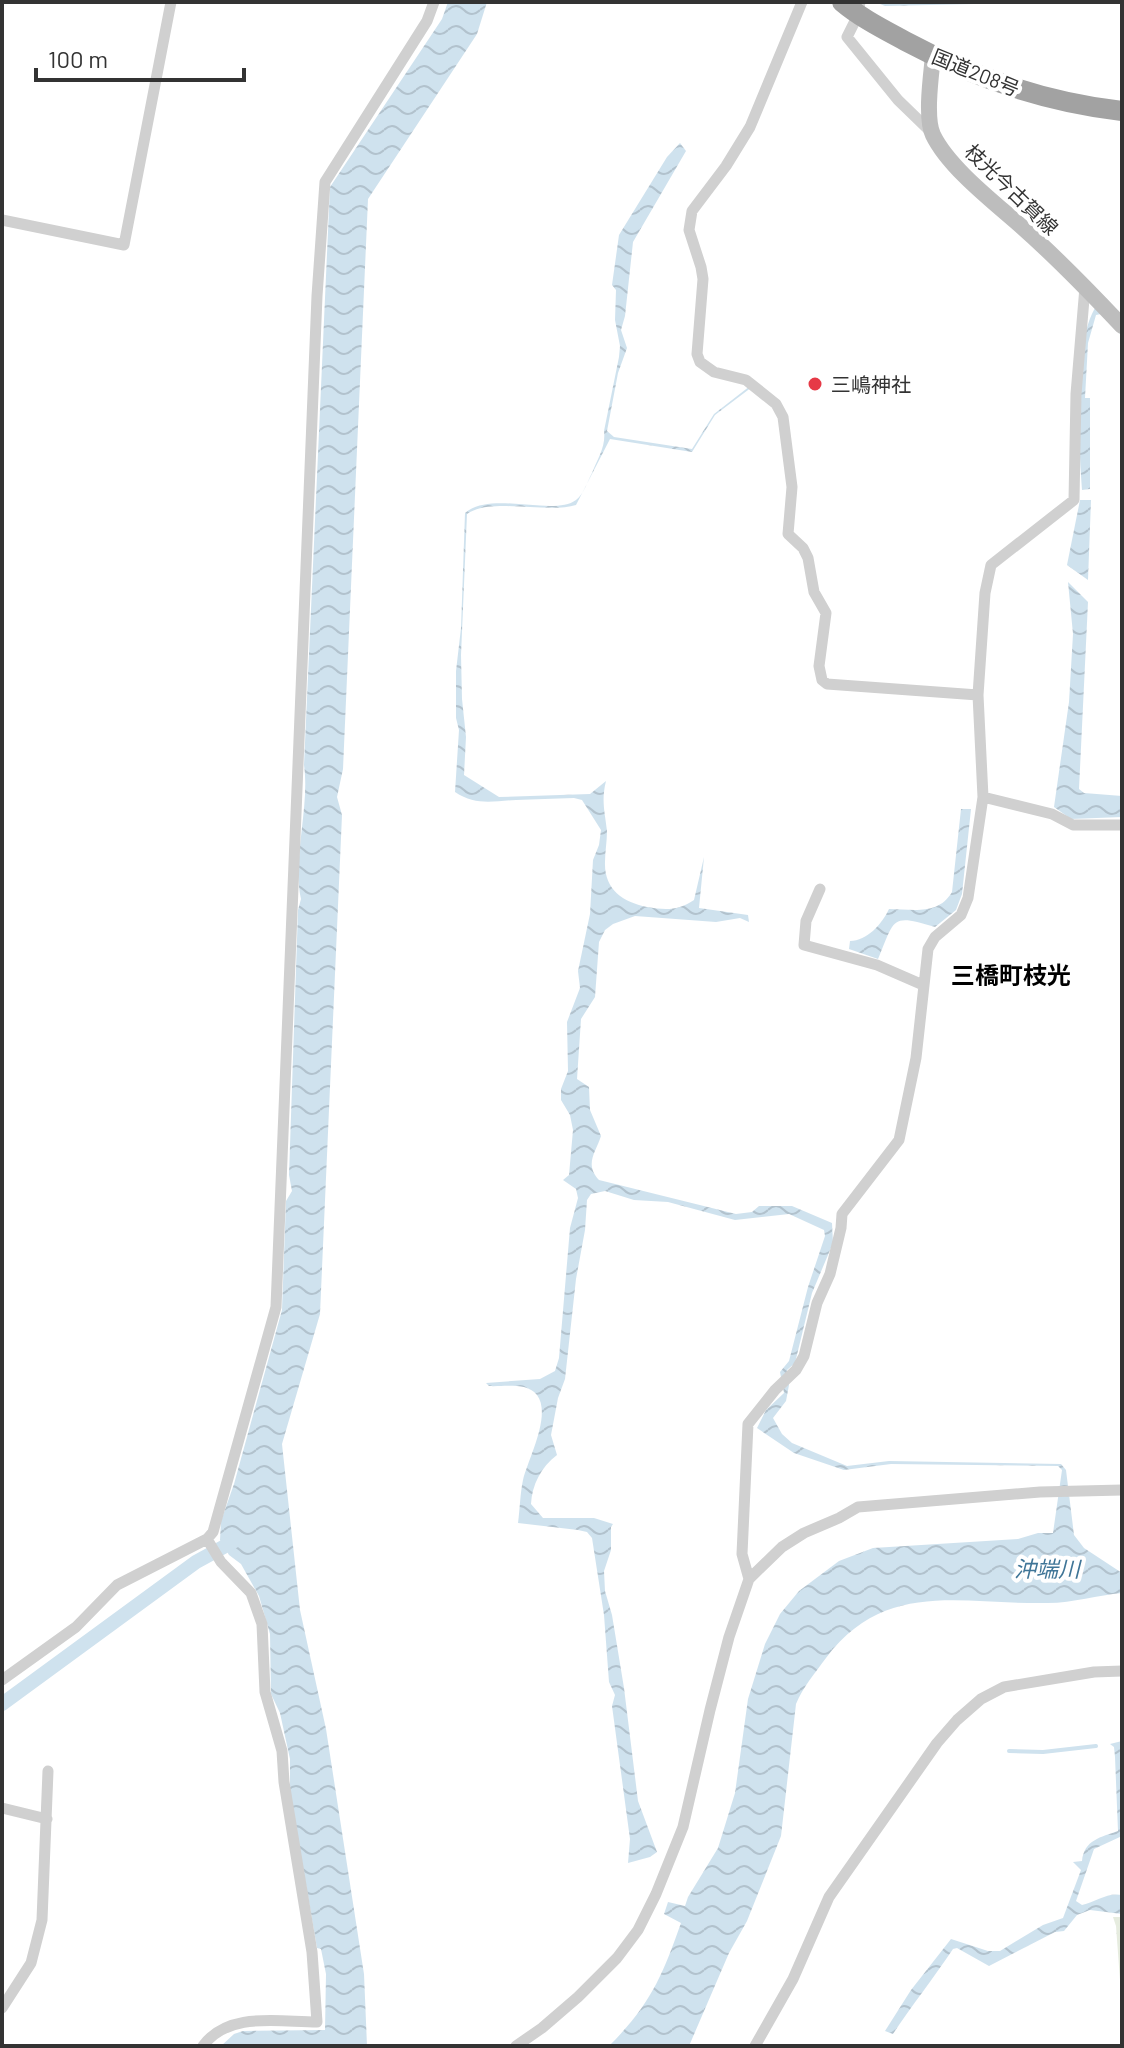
<svg xmlns="http://www.w3.org/2000/svg" width="1124" height="2048" viewBox="0 0 1124 2048" font-family="Barlow,'Noto Sans JP',sans-serif">
<defs>
<pattern id="forest-firs" width="22" height="20" patternUnits="userSpaceOnUse" patternTransform="scale(2)"><rect width="22" height="20" fill="#e6ecdf"/><path d="M5 1l3.5 6h-7zM16 11l3.5 6h-7z" fill="#c6cbc0"/></pattern>
<pattern id="water-waves" width="16" height="10" patternUnits="userSpaceOnUse" patternTransform="scale(2)"><rect width="16" height="10" fill="#cfe2ee"/><path d="M0 5q4-4 8 0t8 0" fill="none" stroke="#b2c2cd"/></pattern>
</defs>
<rect width="100%" height="100%" fill="#fff"/>
<path fill="url(#forest-firs)" d="M1113,1917H1122V2007L1116,1926Z"/>
<path fill="url(#water-waves)" d="M448,2H487L477,34L368,199L343,769L337,797L342,815L320,1314L282,1444L300,1610L326,1729L364,1974L367,2046H221L234,2034L243,2031L325,2030L326,1974L321,1949L317,1948L290,1793V1759L280,1713L271,1694L270,1634L259,1596L241,1564L229,1555L220,1540L221,1521L234,1484L282,1310L286,1201L292,1191L289,1175L298,910L301,899C292,860 310,807 304,765L330,187L442,19Z
M875,2H1070L885,6Z
M680,143L686,151L633,242L625,316L621,330L627,348L618,373L607,431L614,437L692,449L714,414L750,386L752,387L715,415L692,452L610,439L576,505C548,514 490,497 467,514L461,655L462,699L466,737L464,775L499,797L590,794L606,781C601,801 605,812 607,831C607,841 605,852 605,862C604,889 622,902 647,907C665,910 678,911 694,900L704,857L699,908L748,915L749,922L740,918L716,922L635,916L613,924L605,930L599,942L595,997L581,1019L577,1079L589,1087L590,1110L601,1136C596,1152 584,1164 599,1180L736,1214L752,1212L759,1206H792L832,1223L833,1243L812,1293L795,1363L787,1370L789,1385L786,1401L773,1418L782,1434L792,1443L847,1466L889,1461L1061,1464L1066,1470L1074,1535L1084,1548L1122,1573V1593C1098,1595 1073,1603 1048,1603C963,1605 886,1578 826,1658C815,1673 803,1687 796,1704L781,1836L747,1921L729,1953L689,2046H609C650,2005 662,1977 681,1923L664,1914L668,1902L685,1906L688,1897L718,1848L735,1793L748,1699L765,1644L780,1614L799,1591L839,1561L873,1548L1018,1539L1038,1533H1053L1062,1470L1058,1466L891,1464L844,1470L794,1453L757,1428L766,1410L784,1393L780,1372L789,1361L808,1287L825,1236L824,1230L789,1214L735,1220L668,1202L634,1200L605,1191L591,1194L587,1200L585,1230L576,1279L565,1379L558,1398L551,1435L557,1455C541,1467 532,1485 531,1504L543,1518H594L613,1524L611,1527V1550L604,1571L605,1591L612,1615L624,1688L638,1801L657,1852L650,1857L628,1863L630,1839L612,1706L615,1695L609,1682L604,1615L592,1538L587,1532L578,1530L518,1523C520,1509 520,1494 523,1480C528,1459 552,1415 537,1395C527,1382 503,1387 489,1386L486,1383L540,1379L555,1371L559,1358L570,1228L578,1198L576,1189L563,1180L569,1175L573,1130L570,1115L561,1100V1089L568,1071L567,1022L580,988L578,971L590,914L593,860L599,845L601,830L582,800L574,798C554,799 535,799 516,800C493,801 476,806 455,792L459,730L456,718V671L461,628L465,513C491,490 553,517 576,500C584,494 587,482 592,473C598,458 606,446 604,431L619,357L620,346L615,320L616,290L612,285L619,235L667,157Z
M1097,305L1122,332V336L1101,314L1096,315L1088,343L1085,398H1090V489L1082,490C1079,446 1072,340 1097,305Z
M1080,500H1091L1088,580L1067,565Z
M1068,582L1088,602L1079,789L1084,793L1122,796V817L1071,819L1054,807L1069,702L1073,634Z
M961,809H971L962,894L956,910L935,927C890,913 895,919 878,959L849,949L850,941C867,941 882,924 889,909C912,909 938,916 952,892Z
M1122,1741V1836L1094,1849L1076,1901L1082,1905C1096,1902 1107,1892 1122,1895V1914L1090,1910L1077,1915L1064,1931L1055,1932L989,1966L957,1948L953,1949C933,1979 912,2005 893,2034L885,2031L911,1990L951,1939L988,1951H1000L1043,1925L1063,1918L1081,1870L1073,1862L1082,1861C1084,1840 1101,1837 1118,1831L1115,1757L1114,1747L1110,1744Z"/>
<g fill="none" stroke-linecap="round" stroke-linejoin="round">
<path stroke="#cfe2ee" stroke-width="4" d="M1009,1751L1043,1752L1096,1746"/>
<path stroke="#cfe2ee" stroke-width="14" d="M2,1704L196,1562L238,1539"/>
<path stroke="#d0d0d0" stroke-width="11" d="M802,2L750,127L726,166L692,211L689,230L701,267L703,279L697,354L700,362L714,372L746,380L776,404L783,417L792,487L788,534L803,548L808,558L814,592L826,613L819,666L822,680L827,684L978,695
M860,2L858,15L847,37L898,100L931,132
M2,220L124,245L171,2
M983,797L1052,814L1073,825H1122
M820,889L806,921L804,945L877,965L923,985
M749,1579L742,1554L748,1424L775,1390L796,1370L804,1356L817,1303L830,1274L841,1228L842,1214L899,1140L916,1058L928,949L935,937L961,915L968,898L983,797L978,695L985,593L991,565L1074,500L1076,394L1085,287
M2,1680L76,1627L117,1585L207,1539L213,1532L276,1307L317,296L325,182L427,21L434,2
M2,1808L47,1819
M2,2008L31,1963L42,1920L48,1771
M203,2046C228,2011 279,2022 317,2022L312,1952L284,1782L282,1751L265,1692L262,1624L251,1593L221,1562L207,1539
M516,2046L542,2028L578,1997L617,1958L638,1930L656,1894L683,1827L710,1710L729,1637L749,1579L782,1547L804,1533L839,1518L858,1507L1040,1492L1122,1490
M755,2046L793,1979L829,1897L937,1743L957,1720L981,1699L1004,1687L1094,1672L1122,1671"/>
<path stroke="#bdbdbd" stroke-width="16" d="M933,56C931,76 925,118 933,135C949,168 995,203 1022,227C1057,258 1090,292 1122,326"/>
<path stroke="#a2a2a2" stroke-width="20" d="M842,2C861,18 883,29 905,41C974,78 1044,102 1122,111"/>
</g>
<circle fill="#e63946" stroke="#fff" stroke-width="3" cx="815" cy="384" r="8"/>
<g text-anchor="middle" dominant-baseline="central" stroke-width="8" stroke-linejoin="round" paint-order="stroke">
<g font-size="20" fill="#333" stroke="#fff">
<text transform="translate(976 72) rotate(22)">国道208号</text>
<text transform="translate(1012 189) rotate(44)">枝光今古賀線</text>
</g>
<g font-size="20" fill="#333" stroke="#fff" text-anchor="start">
<text x="831" y="384">三嶋神社</text>
</g>
<g font-size="22" font-style="italic" fill="#3f7597" stroke="#fff">
<text x="1047" y="1568">沖端川</text>
</g>
<g font-size="24" font-weight="bold" fill="#000" stroke="#fff">
<text x="1011" y="974">三橋町枝光</text>
</g>
</g>
<rect width="1124" height="2048" fill="none" stroke="#333333" stroke-width="8"/>
<path d="M36 68v12h208v-12" fill="none" stroke="#333333" stroke-width="4"/>
<text x="48" y="68" font-size="24" fill="#333333" stroke="#ffffff" stroke-width="6" paint-order="stroke">100 m</text>
</svg>
